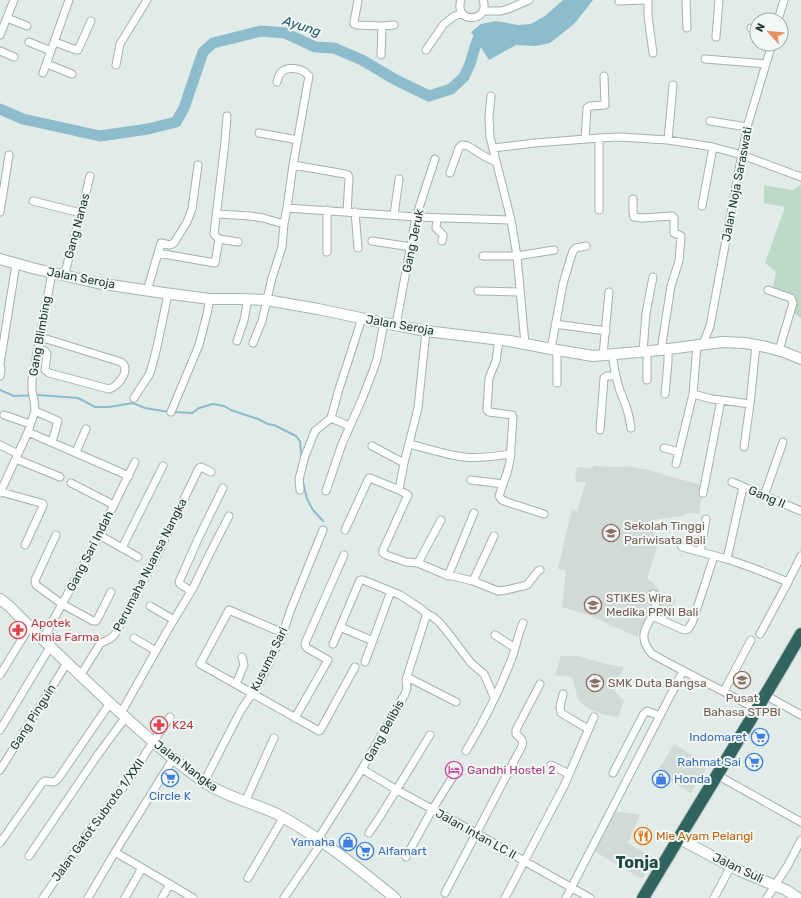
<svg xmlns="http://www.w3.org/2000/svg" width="801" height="898" viewBox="0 0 801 898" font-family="Rubik,sans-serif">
<rect width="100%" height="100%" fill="#e1ebe8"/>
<path fill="#d0dad7" d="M593,466L618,467L626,466L650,470L659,473L663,475L703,485L699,514L687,513L683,516L653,520L657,547L647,578L654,584L659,591L663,594L676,600L665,624L648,616L637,637L591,616L562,607L566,570L558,569L572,509L577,511L586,482L575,481L577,467L593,468Z
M561,656H578L606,664L624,667L613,689L624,701L618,717L605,715L597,712L590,710L582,704L578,699L572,677L555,675Z
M674,744L708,765L691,793L657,772Z
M614,811L640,815L628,843L654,858L642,879L594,851Z"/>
<path fill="#bcdac7" d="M764,185L792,190L801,185V318L793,312L796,297L773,288L776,272L765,263L785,207L764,203Z"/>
<path fill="#8dbccc" d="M563,0H593L574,24L550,43L536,46L516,45L489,60L471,32L481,24L496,21L518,25L531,24L545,16Z"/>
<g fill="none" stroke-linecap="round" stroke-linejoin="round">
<path stroke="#8dbccc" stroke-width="2" d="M0,390L14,396L38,395L78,398L95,407H109L133,403L145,408L169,412
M173,412L192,413L199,408L213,404L224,406L231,410L258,419L268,424L274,425L296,436L300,441L301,452V460
M302,478L307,499L313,510L323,521"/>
<path stroke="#8dbccc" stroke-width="11" d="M0,109L23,119L100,136L148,129L176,122L184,108L203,52L213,43L261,31L285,33L315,47L334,48L362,60L396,80L429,96L451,89L464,77L470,64L475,47L481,31L484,30"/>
<defs>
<path id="street" d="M358,0L354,22V24L357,25L382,26L394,25
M461,0C453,24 491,23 483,0
M648,0V16L653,53
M686,0L687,28
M619,1L644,0
M483,11H501L508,9L529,0
M7,18L27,26
M778,20L784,0
M751,28L757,29
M0,35L14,0
M716,37L719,0
M29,42L51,51
M55,42L76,50H78L91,21
M426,50L444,24L453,17L462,13
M0,51L14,57
M381,55L382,26
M705,59L766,64
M47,64L72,74
M116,65L120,44L147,0
M43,73L69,0
M491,96L489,117L490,137L511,220L517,256L525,344
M227,116L225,142L214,234L219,239L238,242
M710,121L747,127
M259,133L298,140
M585,139L587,108L590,106L605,105V104L604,76
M668,140L673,85
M493,148L535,143L599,138L620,137L668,140L713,147L742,155L801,177
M293,165L345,174L348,175L349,178L347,212
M450,173L459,148L462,145L468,146L484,156L496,162
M633,199V212L634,217L642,218L672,216L674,218V233L681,236V237L679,261L671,286L661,350
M33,201L81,213
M702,206L713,147
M287,208L416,217L511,220
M327,210V252
M599,210V138
M0,212L9,155
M355,212L358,248
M217,214L250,216L263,218L284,224
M394,215L399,179
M437,218L436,228L443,235L442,241
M372,241L411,247
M158,253L215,263L219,239
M483,256H517L554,250
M64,276L81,213L90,176
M768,290L791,298L793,303L779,350
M147,291L161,243L170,245L174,243L187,222L192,209L198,165
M478,291L520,292
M555,324L606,331
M396,325L416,217L435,159
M499,340L496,361L489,378L487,410L489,412L512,415L513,417L510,461L507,473L499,496L502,500L507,502L544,514
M237,341L244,320L248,299
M253,343L262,321L272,278L282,247L284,224L287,208L293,165L309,76C308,76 305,72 305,72C299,68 287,67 283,71C279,73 278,78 277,82
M703,344L710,326L747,127L772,44
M38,348L45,351L47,354L45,370L49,373L109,389C118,387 132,369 121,362L40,337
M551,349L563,284L570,260L573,251L576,248L586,246
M643,351L646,313L653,277
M612,354C614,367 616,379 620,391C626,405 629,413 631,428
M603,355L609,292
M0,364L16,264
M0,366L1,369L0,376
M647,380V351
M557,383V350
M665,394L668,362V349
M693,394L712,399L721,400L703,493
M134,398L149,375L151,370L157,347L168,294
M721,400L750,404
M35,411L58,421L52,442
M171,412L199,345L207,314L210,299
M4,415L30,424
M331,418L349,426
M600,430L604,378L607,376H615
M28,432L129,476
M409,444C427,448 445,455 464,457C479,459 496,456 511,454
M0,445L18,454
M372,446L404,463
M744,447L750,404L756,345
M664,448L679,452
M76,452L86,429
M16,459L60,477
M676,464L693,394L697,345
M471,480L503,484
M732,482L801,511
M71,483L114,505
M300,490L299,479L305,456L315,431L331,418L339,389L353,346L362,318
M399,490L404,463L418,408L426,331
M326,491L342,444L362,399L373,371L377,359L384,323
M1,492L41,503L43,504V506L25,545
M0,493L28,432L35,411L34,400L32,391V380L52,273
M764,496L783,442
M345,530L368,480L369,478H370L399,490L408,495L383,550V553L386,555L406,562L418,563L444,574L473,581L498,591L506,590L527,585L538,571L540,570
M56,535L35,580L36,585L62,604L93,621H96L98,618L111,592
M99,535L138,557
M682,547L727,559L753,568L788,582
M122,548L163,466
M700,552L706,519
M727,559L743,487
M418,563L441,520
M448,576L474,513
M473,581L494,536
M191,591L180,584L179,582L198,539L223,488
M653,594C666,618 628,627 652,654C686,673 722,690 756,709
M150,606L174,620
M652,616L684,630L688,629L692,623L706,581L714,556
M340,627L373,641
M283,633L229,610L200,664L319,731L321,729L355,667
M760,634L788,582L801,556
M495,635L515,648
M134,638L156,651
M43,639L91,551L135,462
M333,644L360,580H363L400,595L420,608L426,613L433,617L439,622L449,634L471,663L484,674L494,697
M365,662L391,591
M0,675L30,626
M80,676L100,644C107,639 110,641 115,634L156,557L199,468L201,467L211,472
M407,677L456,702
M236,684L244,665L242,657
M724,691L751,640
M563,694L560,707L561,713L588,729
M765,695L801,715
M121,713L166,633L193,588L209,555L229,516
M295,718L328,660L307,648L305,645L306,641L344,555
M0,730L50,647
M466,751C483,723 500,689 512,658C516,647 518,634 523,623
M551,765L569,774
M362,769L397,790L476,833L524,861L590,898
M0,770L67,663
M613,773L643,715L647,711L660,716
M717,775L801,822
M204,782L241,710L260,682L283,633L291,609L323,530
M245,802L274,738
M369,833L381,815L430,735
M318,839L362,769L405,694L407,688L406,680L426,616V613
M0,843L42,783L45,781L54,782L58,779L110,703
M115,852L193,898
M29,856L97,756L125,718
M406,857L432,810L457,770
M248,878L283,818
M445,893L522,746C524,740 520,738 516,734V730L540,684
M43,898L90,830L131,777L147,751L170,717
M88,898L115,852L173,759
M125,898L142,868
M162,898L170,884
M284,898L322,842
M505,898L564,786L594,717
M566,898L683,671
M714,898L731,866
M767,898L788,865L801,840"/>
<path id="secondary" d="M0,259L32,268L97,283L164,293L210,299H241L266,300L318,309L384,323L426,331L510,341L551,349L593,356L661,350L722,342L745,343L766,347L784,352L801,359
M0,599L9,606C42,640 77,672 112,705C142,732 173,761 207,784C229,798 254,803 277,814C320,837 358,868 395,898
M678,838L740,871L786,890L798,898"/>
<path id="highway" d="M643,898C695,810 750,723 801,634"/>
</defs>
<use href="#street" stroke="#a4b2af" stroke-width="9"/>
<use href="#secondary" stroke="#a1b6b0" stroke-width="12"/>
<use href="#highway" stroke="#c1c8c7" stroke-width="14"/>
<use href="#street" stroke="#fff" stroke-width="7"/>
<use href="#secondary" stroke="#fff" stroke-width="10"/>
<use href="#highway" stroke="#31645f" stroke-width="12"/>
</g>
<defs>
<symbol id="university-ring" viewBox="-11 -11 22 22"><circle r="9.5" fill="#f2f8f5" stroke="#8d6e63" stroke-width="1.5"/><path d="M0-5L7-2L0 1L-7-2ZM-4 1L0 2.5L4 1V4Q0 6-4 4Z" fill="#8d6e63"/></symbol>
<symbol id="pharmacy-ring" viewBox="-11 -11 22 22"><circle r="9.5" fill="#f2f8f5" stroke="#e0444e" stroke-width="1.5"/><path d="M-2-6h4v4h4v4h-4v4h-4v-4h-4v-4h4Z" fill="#e0444e"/></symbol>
<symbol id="school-ring" viewBox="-11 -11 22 22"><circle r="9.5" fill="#f2f8f5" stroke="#8d6e63" stroke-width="1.5"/><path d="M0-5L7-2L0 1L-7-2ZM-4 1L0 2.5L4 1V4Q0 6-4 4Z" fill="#8d6e63"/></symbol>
<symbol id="supermarket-ring" viewBox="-11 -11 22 22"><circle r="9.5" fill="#f2f8f5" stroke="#3f7fe0" stroke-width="1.5"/><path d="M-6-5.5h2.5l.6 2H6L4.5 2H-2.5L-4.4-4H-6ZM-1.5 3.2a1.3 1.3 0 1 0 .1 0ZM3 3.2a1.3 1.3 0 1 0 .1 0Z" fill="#3f7fe0"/></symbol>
<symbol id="hotel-ring" viewBox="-11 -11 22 22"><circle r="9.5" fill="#f2f8f5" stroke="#d1479c" stroke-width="1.5"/><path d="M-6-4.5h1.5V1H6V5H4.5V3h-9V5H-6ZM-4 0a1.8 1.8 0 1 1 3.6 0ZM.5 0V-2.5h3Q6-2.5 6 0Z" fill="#d1479c"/></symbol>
<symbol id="shop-ring" viewBox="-11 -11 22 22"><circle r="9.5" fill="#f2f8f5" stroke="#3f7fe0" stroke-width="1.5"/><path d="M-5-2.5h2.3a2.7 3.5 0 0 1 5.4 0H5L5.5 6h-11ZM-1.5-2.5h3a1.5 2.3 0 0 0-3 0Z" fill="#3f7fe0"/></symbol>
<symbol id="restaurant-ring" viewBox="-11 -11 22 22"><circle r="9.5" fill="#f2f8f5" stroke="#e8710a" stroke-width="1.5"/><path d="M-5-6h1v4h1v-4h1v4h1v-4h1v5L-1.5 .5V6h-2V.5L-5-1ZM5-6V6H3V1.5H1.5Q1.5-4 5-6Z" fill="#e8710a"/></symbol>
</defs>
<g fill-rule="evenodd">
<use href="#university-ring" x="601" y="523" width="20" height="20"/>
<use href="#university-ring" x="583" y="595" width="20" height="20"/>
<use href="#pharmacy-ring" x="8" y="620" width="20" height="20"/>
<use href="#school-ring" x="732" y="670" width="20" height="20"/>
<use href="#school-ring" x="585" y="673" width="20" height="20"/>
<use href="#pharmacy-ring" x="149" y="715" width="20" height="20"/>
<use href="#supermarket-ring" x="750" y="727" width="20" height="20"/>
<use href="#supermarket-ring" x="744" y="752" width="20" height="20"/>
<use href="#hotel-ring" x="444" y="760" width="20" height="20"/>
<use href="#supermarket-ring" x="160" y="768" width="20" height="20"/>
<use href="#shop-ring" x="651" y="769" width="20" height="20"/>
<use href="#restaurant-ring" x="633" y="826" width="20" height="20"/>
<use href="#shop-ring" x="338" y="832" width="20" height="20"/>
<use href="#supermarket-ring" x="355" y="841" width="20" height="20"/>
</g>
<g text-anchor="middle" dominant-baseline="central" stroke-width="4" stroke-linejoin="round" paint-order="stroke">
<g font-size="12" fill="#233a36" stroke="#f2f8f5">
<text transform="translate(737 184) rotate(-79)">Jalan Noja Saraswati</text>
<text transform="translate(77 226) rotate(-75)">Gang Nanas</text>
<text transform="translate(413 241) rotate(-78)">Gang Jeruk</text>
<text transform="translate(81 278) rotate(11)">Jalan Seroja</text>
<text transform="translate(400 325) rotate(10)">Jalan Seroja</text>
<text transform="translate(40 336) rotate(-80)">Gang Blimbing</text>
<text transform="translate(767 497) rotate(23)">Gang II</text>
<text transform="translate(90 551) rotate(-63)">Gang Sari Indah</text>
<text transform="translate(150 565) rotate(-63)">Perumaha Nuansa Nangka</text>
<text transform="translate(269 659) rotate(-64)">Kusuma Sari</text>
<text transform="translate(33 717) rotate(-58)">Gang Pinguin</text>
<text transform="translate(384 731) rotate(-61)">Gang Belibis</text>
<text transform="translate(186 766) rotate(37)">Jalan Nangka</text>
<text transform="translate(98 820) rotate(-54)">Jalan Gatot Subroto 1/XXII</text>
<text transform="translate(476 834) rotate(29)">Jalan Intan LC II</text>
<text transform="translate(738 868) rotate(25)">Jalan Suli</text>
</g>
<g font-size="12" fill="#785e54" stroke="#f2f8f5" text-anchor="start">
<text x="624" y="526">Sekolah Tinggi<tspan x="624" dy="14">Pariwisata Bali</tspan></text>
<text x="606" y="598">STIKES Wira<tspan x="606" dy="14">Medika PPNI Bali</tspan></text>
<text x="608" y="683">SMK Duta Bangsa</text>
<text x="742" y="698" text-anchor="middle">Pusat<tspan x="742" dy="14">Bahasa STPBI</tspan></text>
</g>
<g font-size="12" fill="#be3a42" stroke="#f2f8f5" text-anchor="start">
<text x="31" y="623">Apotek<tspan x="31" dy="14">Kimia Farma</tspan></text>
<text x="172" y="725">K24</text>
</g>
<g font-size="12" fill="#366cbe" stroke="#f2f8f5" text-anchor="end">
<text x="747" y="737">Indomaret</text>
<text x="741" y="762">Rahmat Sai</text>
<text x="674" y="779" text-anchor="start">Honda</text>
<text x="170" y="796" text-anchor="middle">Circle K</text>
<text x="335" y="842">Yamaha</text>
<text x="378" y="851" text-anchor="start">Alfamart</text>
</g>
<g font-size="12" fill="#b23c85" stroke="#f2f8f5" text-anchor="start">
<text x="467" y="770">Gandhi Hostel 2</text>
</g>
<g font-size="12" fill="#c56008" stroke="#f2f8f5" text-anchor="start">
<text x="656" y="836">Mie Ayam Pelangi</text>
</g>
<g font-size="13" font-style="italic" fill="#215c72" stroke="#f2f8f5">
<text transform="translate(302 26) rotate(18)">Ayung</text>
</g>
<g font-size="16" font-weight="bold" fill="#204b45" stroke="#f2f8f5">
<text x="637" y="862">Tonja</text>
</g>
</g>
<g transform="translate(769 32) rotate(297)"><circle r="19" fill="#f2f8f5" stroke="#9faca9"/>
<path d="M0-3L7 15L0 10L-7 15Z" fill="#e89162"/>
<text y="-6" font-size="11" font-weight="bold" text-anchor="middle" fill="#233a36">N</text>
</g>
</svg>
